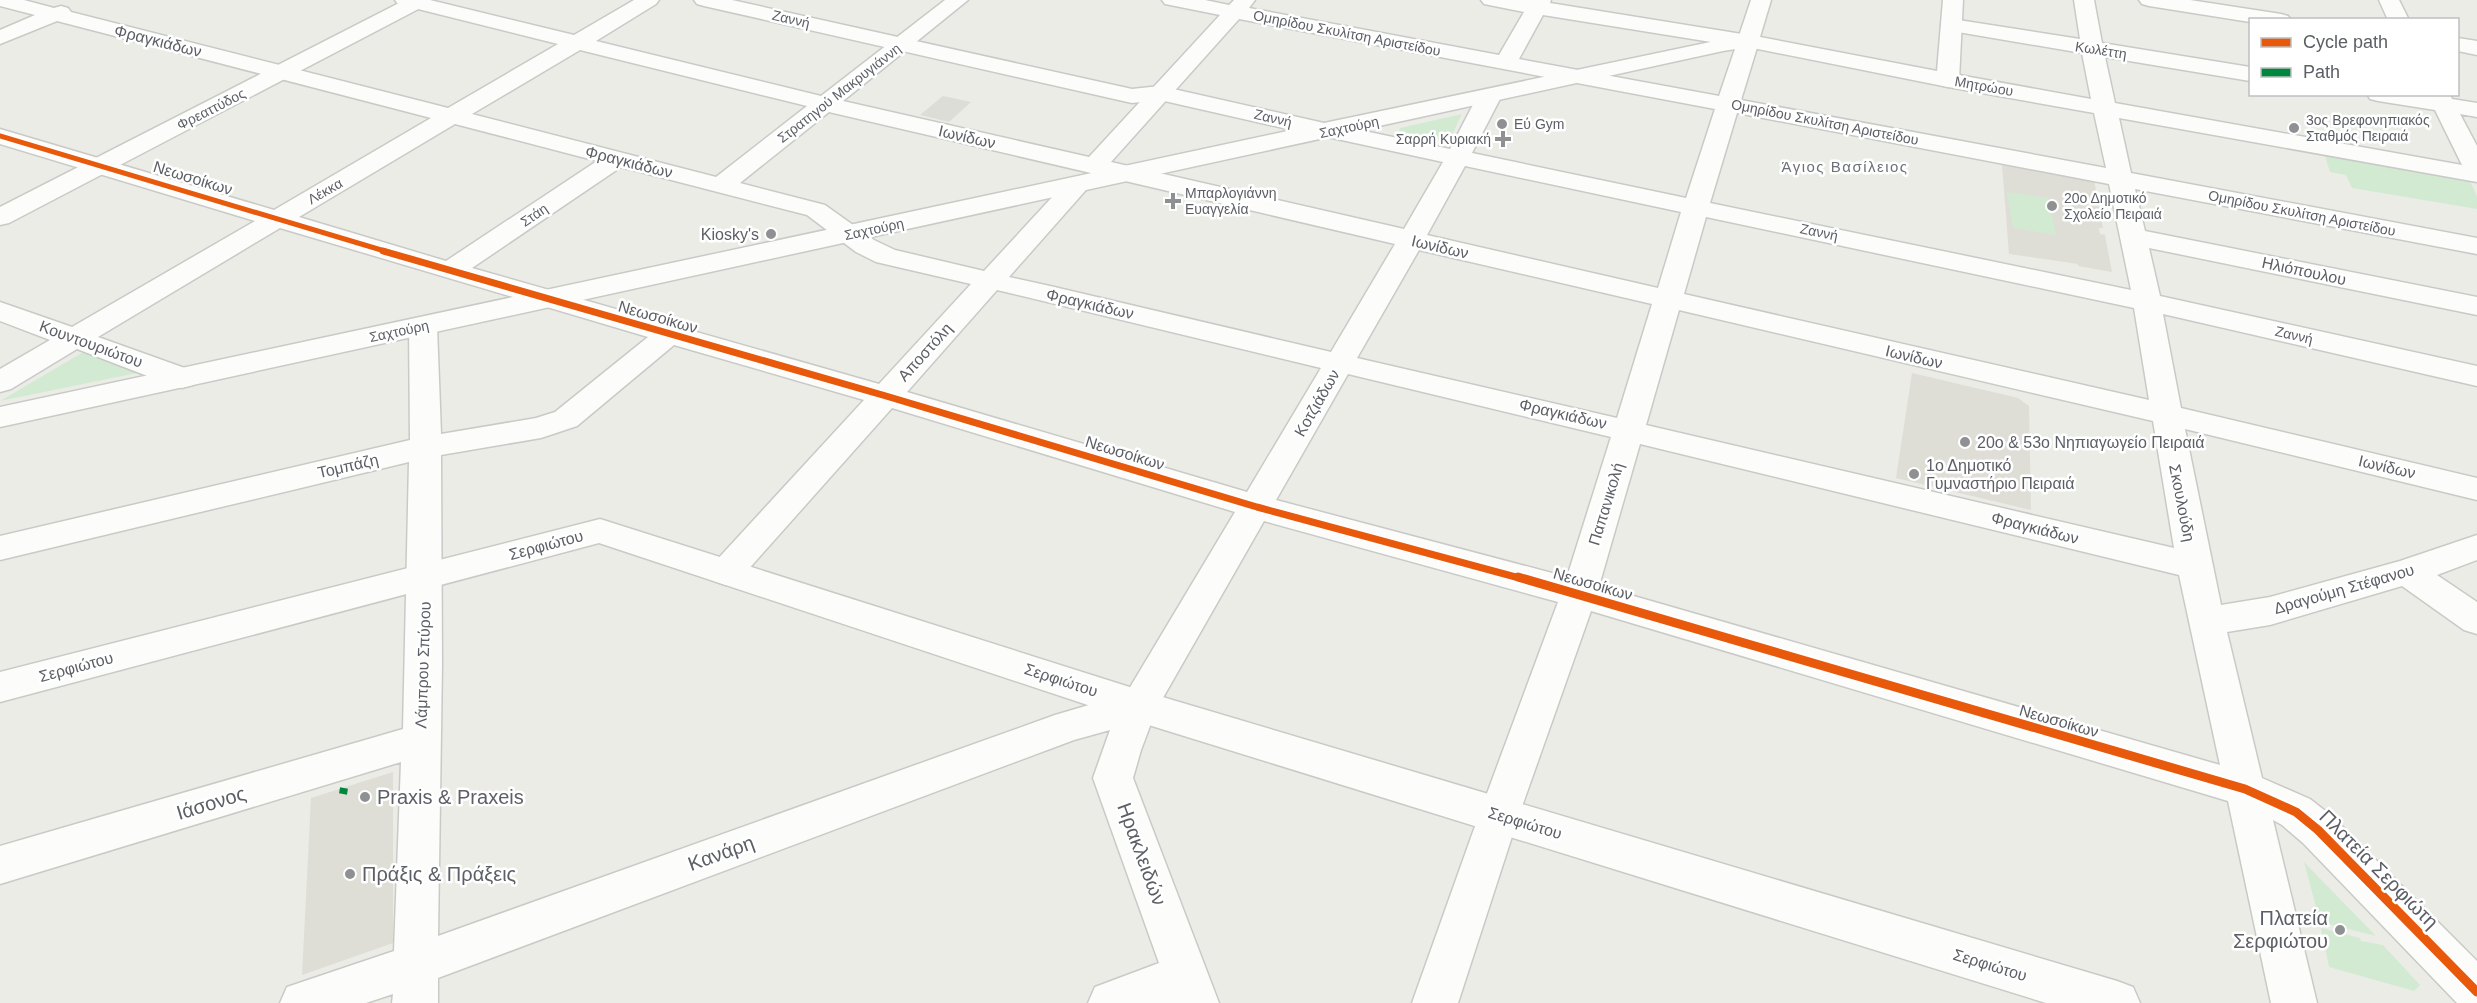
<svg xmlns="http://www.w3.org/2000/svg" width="2477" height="1003" viewBox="0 0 2477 1003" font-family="Arial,sans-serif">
<rect width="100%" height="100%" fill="#ecece7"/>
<path fill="#ddddd8" d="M943,96L971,102L949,122L920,115Z"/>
<path fill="#deddd6" d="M2002,165L2094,180L2103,228H2099L2100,234L2105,235L2112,272L2078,266V264L2009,254Z
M1912,373L2018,398L2029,406L2031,510L1896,478Z
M393,772V943L302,975L311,798Z"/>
<path fill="#d3ead2" d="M1462,114L1449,142L1399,132L1400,128Z
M2324,153L2468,177L2477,196V209L2352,188L2346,175L2330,172Z
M2007,192L2048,198L2056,235L2013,228Z
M85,351L142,372L0,401Z
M2304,862L2376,936L2320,922Z
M2321,928L2360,938L2361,941L2383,945L2420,985L2414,991L2329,967Z"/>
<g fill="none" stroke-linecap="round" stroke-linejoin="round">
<defs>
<path id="minor" d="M0,0H24L54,8L61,6L68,8L71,12L448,108L558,44L398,4L395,0H430L574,35L634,0H659L656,4L596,41L821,96L945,0H968L843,101L1089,157L1220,15L1165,4L1162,0H1205L1229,5L1234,0H1255L1249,8L1499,55L1524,12L1484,4L1481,0H1551L1550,3L1748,35L1756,36L1759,41L1741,100L2106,168L2094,113L1948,87L1940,85L1937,80L1940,75L1948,73L2091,99L2082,53L1952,31L1944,30L1941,25L1944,20L1952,19L2080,39L2074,0H2094L2102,43L2250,67V81L2105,57L2115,103L2462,165L2435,110L2378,101L2370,99L2367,94H2450L2452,99L2477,103V117L2460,114L2477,146V182L2119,118L2131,173L2477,238V254L2135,189L2145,231L2477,297V315L2149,248L2160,296L2477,366V386L2163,314L2181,408L2477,478V500L2185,429L2221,605L2270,597L2400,561L2477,535V560L2437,575L2477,602V634L2464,630L2402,586L2270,625L2227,632L2262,778L2310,799L2333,817L2477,961V1003H2457L2303,843L2282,825L2273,820L2317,1003H2271L2228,801L1591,611L1519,815L1458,1003H1412L1479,815L1558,602L1264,521L1156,710L1141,750L1133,778L1219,1003H1088L1095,987L1159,963L1093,778L1110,730L1074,740L438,978V1003H392L393,994L366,1003H280L287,987L394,951L401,762L0,884V846L403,729L409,462L0,560V536L410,440L409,326L413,320L423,317L433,320L437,326L441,434L536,418L555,412L648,337L280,228L98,337L193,371L197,378L193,385L182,388L171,385L77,349L11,389L0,392V369L50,340L0,321V302L72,327L255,221L0,144V129L274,210L431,118L57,21L0,44V30L35,15L0,6ZM1543,15L1736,46L1719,96L1519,59ZM1239,19L1715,109L1686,198L1472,153L1501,97L1497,92L1489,90L1481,92L1477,97L1450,149L1331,124L1323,126L1319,131L1323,136L1443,162L1404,229L1111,162ZM580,50L807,106L716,177L472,114ZM829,112L1395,244L1331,352L1050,286L1009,277L1085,191L1089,186L1085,181L1076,178L1067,181L984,271L895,250L874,240L825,205L740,183ZM1737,113L2109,184L2131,290L1710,203ZM455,124L597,161L446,261L299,217ZM1465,166L1681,212L1658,288L1427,235ZM621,167L807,215L856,252L876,262L971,284L879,384L472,268ZM1706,217L2134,308L2149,400L1684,294ZM1419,250L1652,304L1617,418L1357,358ZM997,290L1321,368L1247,492L907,392ZM1679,310L2153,421L2174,548L1646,425ZM674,345L864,400L714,563L709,572L714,581L726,585L738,581L892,408L1235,512L1126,694L1055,715L438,936L442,664L441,455L541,438L577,426ZM1348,374L1611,437L1567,577L1276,500ZM1640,444L2179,575L2220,765L1599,586Z
M2139,0H2190L2281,14L2288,16L2291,20H2250V22L2149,6L2142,4Z
M2379,0H2399L2409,20H2388Z
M2458,38L2477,41V55L2458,51Z"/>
<path id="tertiary" d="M405,0H431L428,4L9,223L0,225V207Z
M694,0H732L1132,89L1160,86L1324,123L1739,36L1751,0H1771L1760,37L1937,71L1943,0H1963L1959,80L1956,85L1948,87L1748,47L1723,51L0,427V407L1292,130L1160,100L1132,103L704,6L697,4Z
M600,519L1139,690L2117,981L2133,987L2140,1003H2046L1139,722L599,543L0,702V672Z"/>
</defs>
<use href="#minor" stroke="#c9c9c7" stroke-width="3"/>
<use href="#tertiary" stroke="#c9c9c7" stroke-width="3"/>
<use href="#minor" fill="#fcfcfb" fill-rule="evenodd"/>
<use href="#tertiary" fill="#fcfcfb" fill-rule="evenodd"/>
<path stroke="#00873e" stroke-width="8" stroke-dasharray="14 8" stroke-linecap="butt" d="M343,794L344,788"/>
<defs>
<path id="cycleway-far2" d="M0,136L388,252"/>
<path id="cycleway-far1" d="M383,251L886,396L1257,507L1523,579"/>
<path id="cycleway" d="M1518,577L2245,789L2296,812L2318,830L2477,992"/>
</defs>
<use href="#cycleway-far2" stroke="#fff" stroke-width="8"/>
<use href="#cycleway-far1" stroke="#fff" stroke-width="10"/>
<use href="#cycleway" stroke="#fff" stroke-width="13"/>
<use href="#cycleway-far2" stroke="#e8590c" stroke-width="5"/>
<use href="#cycleway-far1" stroke="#e8590c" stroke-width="7"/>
<use href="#cycleway" stroke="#e8590c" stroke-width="9"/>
</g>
<g fill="#8e9092" stroke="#fff" stroke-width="2">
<circle cx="1502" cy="124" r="6"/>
<circle cx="2294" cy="128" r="6"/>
<path d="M1500 130h6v6h6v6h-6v6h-6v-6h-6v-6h6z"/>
<path d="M1170 192h6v6h6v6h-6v6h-6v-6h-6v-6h6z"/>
<circle cx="2052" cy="206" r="6"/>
<circle cx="771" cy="234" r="6"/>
<circle cx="1965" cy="442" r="6"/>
<circle cx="1914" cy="474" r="6"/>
<circle cx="365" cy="797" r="6"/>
<circle cx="350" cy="874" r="6"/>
<circle cx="2340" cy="930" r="6"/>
</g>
<g text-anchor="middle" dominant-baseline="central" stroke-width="5" stroke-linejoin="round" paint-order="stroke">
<g font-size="14" fill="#5c5f65" stroke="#fff">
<text transform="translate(791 19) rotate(13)">Ζαννή</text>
<text transform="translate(1347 33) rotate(11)">Ομηρίδου Σκυλίτση Αριστείδου</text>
<text transform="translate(2101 50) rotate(9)">Κωλέττη</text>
<text transform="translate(1984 86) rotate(10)">Μητρώου</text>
<text transform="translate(839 93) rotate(-38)">Στρατηγού Μακρυγιάννη</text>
<text transform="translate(211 109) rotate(-27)">Φρεαττύδος</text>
<text transform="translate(1273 118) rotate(13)">Ζαννή</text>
<text transform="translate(1825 122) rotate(11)">Ομηρίδου Σκυλίτση Αριστείδου</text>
<text transform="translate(1349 127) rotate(-12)">Σαχτούρη</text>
<text transform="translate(325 191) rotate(-30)">Λέκκα</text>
<text transform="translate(2302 213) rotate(11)">Ομηρίδου Σκυλίτση Αριστείδου</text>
<text transform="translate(534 215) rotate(-34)">Στάη</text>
<text transform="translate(874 229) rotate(-12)">Σαχτούρη</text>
<text transform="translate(1819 232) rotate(12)">Ζαννή</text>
<text transform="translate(399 331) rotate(-12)">Σαχτούρη</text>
<text transform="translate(2294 335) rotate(13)">Ζαννή</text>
</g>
<g font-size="14" fill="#5c5f65" stroke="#fff" text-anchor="start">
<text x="2306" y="120">3ος Βρεφονηπιακός<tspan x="2306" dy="16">Σταθμός Πειραιά</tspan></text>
<text x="1514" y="124">Εύ Gym</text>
<text x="1491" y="139" text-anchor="end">Σαρρή Κυριακή</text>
<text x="1185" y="193">Μπαρλογιάννη<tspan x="1185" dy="16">Ευαγγελία</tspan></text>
<text x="2064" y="198">20ο Δημοτικό<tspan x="2064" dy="16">Σχολείο Πειραιά</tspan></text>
</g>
<g font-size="15" letter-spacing="1.5" fill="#6d7177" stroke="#fff">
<text x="1845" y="166">Άγιος Βασίλειος</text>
</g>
<g font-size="16" fill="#5c5f65" stroke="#fff">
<text transform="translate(158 41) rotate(14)">Φραγκιάδων</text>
<text transform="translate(967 137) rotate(13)">Ιωνίδων</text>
<text transform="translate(629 162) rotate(14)">Φραγκιάδων</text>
<text transform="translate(193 178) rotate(17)">Νεωσοίκων</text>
<text transform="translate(1440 247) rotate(13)">Ιωνίδων</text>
<text transform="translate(2304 271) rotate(12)">Ηλιόπουλου</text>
<text transform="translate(1090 304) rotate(13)">Φραγκιάδων</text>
<text transform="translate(658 317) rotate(16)">Νεωσοίκων</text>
<text transform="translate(91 344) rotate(20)">Κουντουριώτου</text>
<text transform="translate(925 352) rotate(-48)">Αποστόλη</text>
<text transform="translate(1914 357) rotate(13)">Ιωνίδων</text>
<text transform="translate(1317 403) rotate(-60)">Κοτζιάδων</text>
<text transform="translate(1563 414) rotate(13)">Φραγκιάδων</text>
<text transform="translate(1125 453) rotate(17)">Νεωσοίκων</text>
<text transform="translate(348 466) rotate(-13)">Τομπάζη</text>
<text transform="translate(2387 467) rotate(13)">Ιωνίδων</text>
<text transform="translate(2182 503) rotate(79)">Σκουλούδη</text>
<text transform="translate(1606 504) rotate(-73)">Παπανικολή</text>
<text transform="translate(2035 528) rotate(14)">Φραγκιάδων</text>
<text transform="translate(546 545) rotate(-15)">Σερφιώτου</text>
<text transform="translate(1593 584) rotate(16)">Νεωσοίκων</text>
<text transform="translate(2344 589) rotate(-16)">Δραγούμη Στέφανου</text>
<text transform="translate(423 665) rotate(-88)">Λάμπρου Σπύρου</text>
<text transform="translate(76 667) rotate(-15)">Σερφιώτου</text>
<text transform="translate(1061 680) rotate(18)">Σερφιώτου</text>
<text transform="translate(2059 721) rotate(16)">Νεωσοίκων</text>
<text transform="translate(1525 823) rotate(17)">Σερφιώτου</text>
<text transform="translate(1990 965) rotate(17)">Σερφιώτου</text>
</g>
<g font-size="16" fill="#5c5f65" stroke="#fff" text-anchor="start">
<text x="759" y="234" text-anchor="end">Kiosky's</text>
<text x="1977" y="442">20ο &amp; 53ο Νηπιαγωγείο Πειραιά</text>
<text x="1926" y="465">1ο Δημοτικό<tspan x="1926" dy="18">Γυμναστήριο Πειραιά</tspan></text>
</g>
<g font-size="20" fill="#5c5f65" stroke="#fff" text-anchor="start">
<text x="377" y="797">Praxis &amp; Praxeis</text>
<text x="362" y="874">Πράξις &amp; Πράξεις</text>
<text x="2328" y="918" text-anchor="end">Πλατεία<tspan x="2328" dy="23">Σερφιώτου</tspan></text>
</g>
<g font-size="20" fill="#5c5f65" stroke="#fff">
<text transform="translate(211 803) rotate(-17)">Ιάσονος</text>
<text transform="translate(721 853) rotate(-20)">Κανάρη</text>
<text transform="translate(1142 854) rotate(70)">Ηρακλειδών</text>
<text transform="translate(2379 869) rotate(45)">Πλατεία Σερφιώτη</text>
</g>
</g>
<rect x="2249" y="18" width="210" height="78" fill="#ffffff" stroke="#bebfc1" stroke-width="1.5"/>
<rect x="2261" y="38" width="30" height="9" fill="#e8590c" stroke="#bebfc1" stroke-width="1.5"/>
<text x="2303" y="48" font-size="18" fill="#5c5f65">Cycle path</text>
<rect x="2261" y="68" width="30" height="9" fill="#00873e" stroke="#bebfc1" stroke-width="1.5"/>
<text x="2303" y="78" font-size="18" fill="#5c5f65">Path</text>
</svg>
